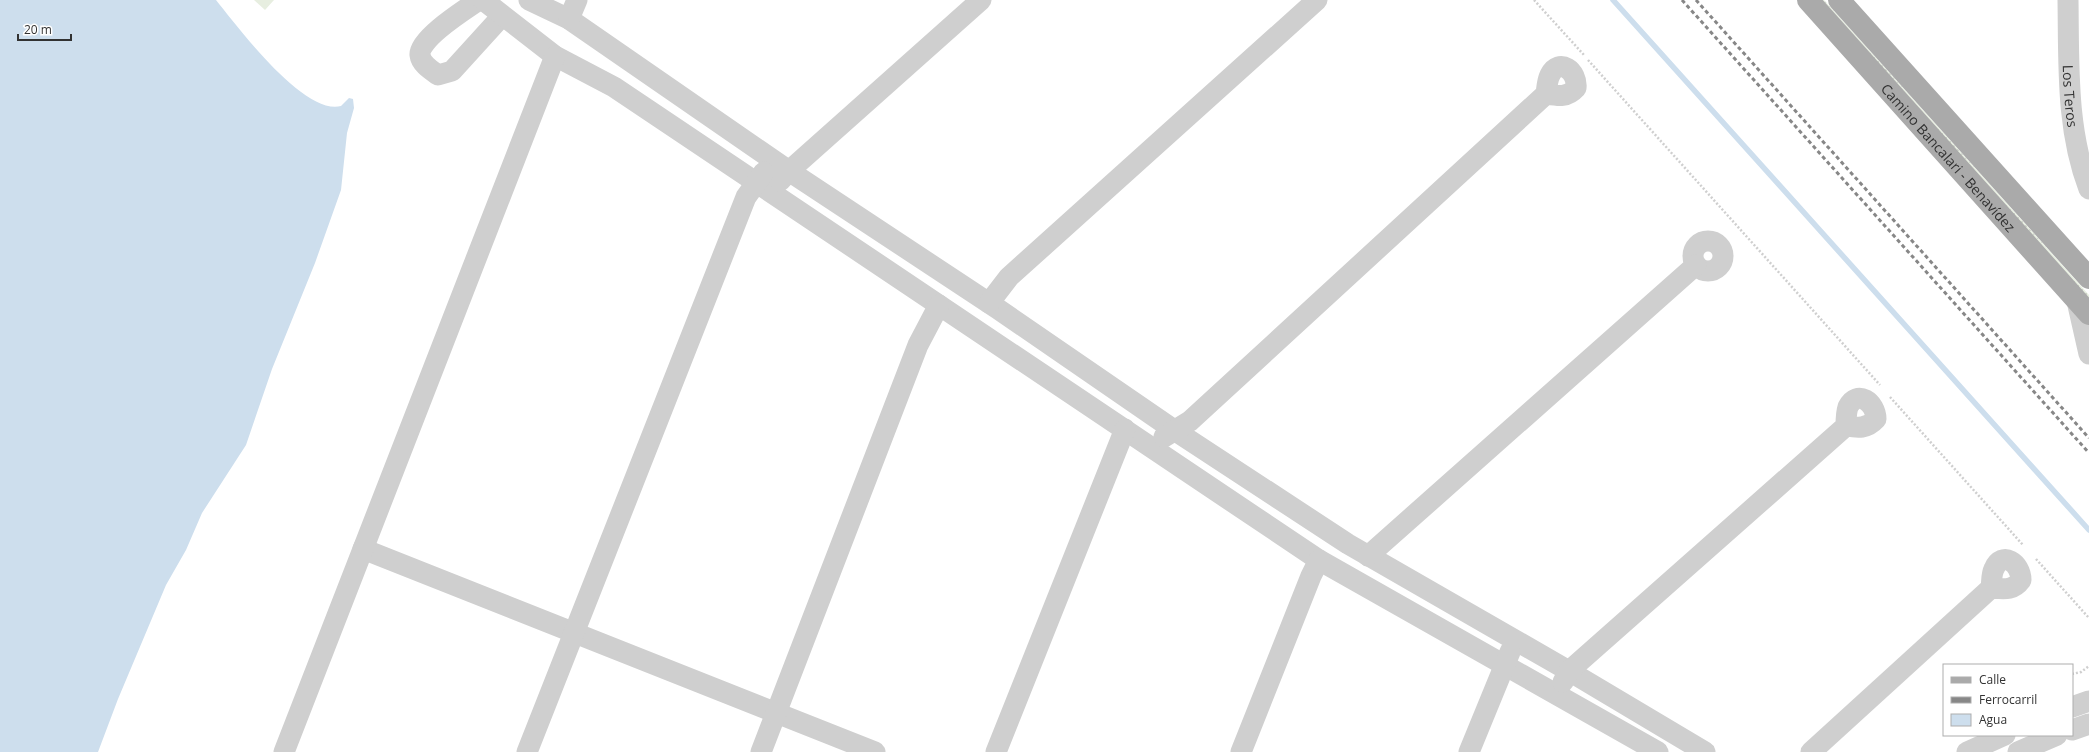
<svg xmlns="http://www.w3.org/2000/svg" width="2089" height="752" viewBox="0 0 2089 752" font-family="'Open Sans',sans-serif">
<defs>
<pattern id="grass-dots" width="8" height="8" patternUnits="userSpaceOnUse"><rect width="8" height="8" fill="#e7eee0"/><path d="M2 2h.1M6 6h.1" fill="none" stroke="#c7cdc1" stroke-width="1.8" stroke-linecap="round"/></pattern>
</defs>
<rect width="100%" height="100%" fill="#fff"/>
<path fill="url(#grass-dots)" d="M1815,0H1824L2089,295V304Z"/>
<path fill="#e7eee0" d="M254,0H274L265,10Z"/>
<path fill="#cddeed" d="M0,0H216C237,26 304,116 341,106L349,98L353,99L354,108L347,133L341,190L315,263L272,369L246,445L202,513L186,550L166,585L118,699L98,752H0Z"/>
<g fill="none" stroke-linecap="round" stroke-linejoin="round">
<path stroke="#cddeed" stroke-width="5.5" d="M1613,0L2089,530"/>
<path stroke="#cfcfcf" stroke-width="2.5" stroke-dasharray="2 2" stroke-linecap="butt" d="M1534,0L1584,55
M1588,60L1880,385
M1890,397L2023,545
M2036,559L2089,618
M2072,674L2081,672L2089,666"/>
<g stroke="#cfcfcf" stroke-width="21">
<path d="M479,0C466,9 418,39 420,55C421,64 431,70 438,75L452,71L502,16"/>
<path d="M483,0L555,56L614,87L1319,560L1658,752"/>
<path d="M529,0L569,19L789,171L998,309L1174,430L1348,544L1569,671L1705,752"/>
<path id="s1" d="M2068,0C2069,64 2066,129 2089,189"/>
<path d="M569,19L577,0"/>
<path d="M780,181L789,171L981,0"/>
<circle cx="1708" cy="256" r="15"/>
<path d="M2077,301L2089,354"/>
<path d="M989,303L1009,277L1317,0"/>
<path d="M1164,437L1190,421L1546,94C1547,87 1547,81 1550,75C1559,57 1578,71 1576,88C1567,98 1558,96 1546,94"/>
<path d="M363,549L875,752"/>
<path d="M1368,556L1696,265"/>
<path d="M1563,682L1569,671L1846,426C1846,420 1846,413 1848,407C1857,389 1876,402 1876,419C1867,429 1858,428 1846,426"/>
<path d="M2072,707L2089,701"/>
<path d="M2072,730L2089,724"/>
<path d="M284,752L555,56"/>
<path d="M527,752L746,197L764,172"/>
<path d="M761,752L918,345L939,305"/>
<path d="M996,752L1125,429"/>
<path d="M1241,752L1311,576L1319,560"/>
<path d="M1469,752L1510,652"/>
<path d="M1811,752L1991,588C2004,589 2013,591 2021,580C2021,563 2002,550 1994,569C1991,575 1992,582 1991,588"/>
<path d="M1967,752L2005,735"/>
<path d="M2018,752L2057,735"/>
</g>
<g stroke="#aaa" stroke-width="22">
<path id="s2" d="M1808,0L2089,314"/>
<path d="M1839,0L2089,278"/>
</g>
<path stroke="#878787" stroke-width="3" stroke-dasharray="4 3" stroke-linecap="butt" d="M1682,0L2089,453
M1696,0L2089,438"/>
</g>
<g text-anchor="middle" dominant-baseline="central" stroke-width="4" stroke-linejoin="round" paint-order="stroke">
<g font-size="14" fill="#323232" stroke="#fff">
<text stroke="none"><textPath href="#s1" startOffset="96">Los Teros</textPath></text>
<text stroke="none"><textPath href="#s2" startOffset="211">Camino Bancalari - Benavídez</textPath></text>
</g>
</g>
<rect x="1943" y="664" width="130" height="72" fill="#ffffff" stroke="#adadad"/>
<rect x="1951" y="677" width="20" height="6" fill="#aaaaaa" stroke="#adadad"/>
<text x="1979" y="684" font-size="12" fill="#323232">Calle</text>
<rect x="1951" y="697" width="20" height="6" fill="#878787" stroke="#adadad"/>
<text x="1979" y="704" font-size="12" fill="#323232">Ferrocarril</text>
<rect x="1951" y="714" width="20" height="12" fill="#cddeed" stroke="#adadad"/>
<text x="1979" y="724" font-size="12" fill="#323232">Agua</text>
<path d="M18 34v6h53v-6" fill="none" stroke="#323232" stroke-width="2"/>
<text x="24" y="34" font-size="12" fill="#323232" stroke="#ffffff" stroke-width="3" paint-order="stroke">20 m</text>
</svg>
